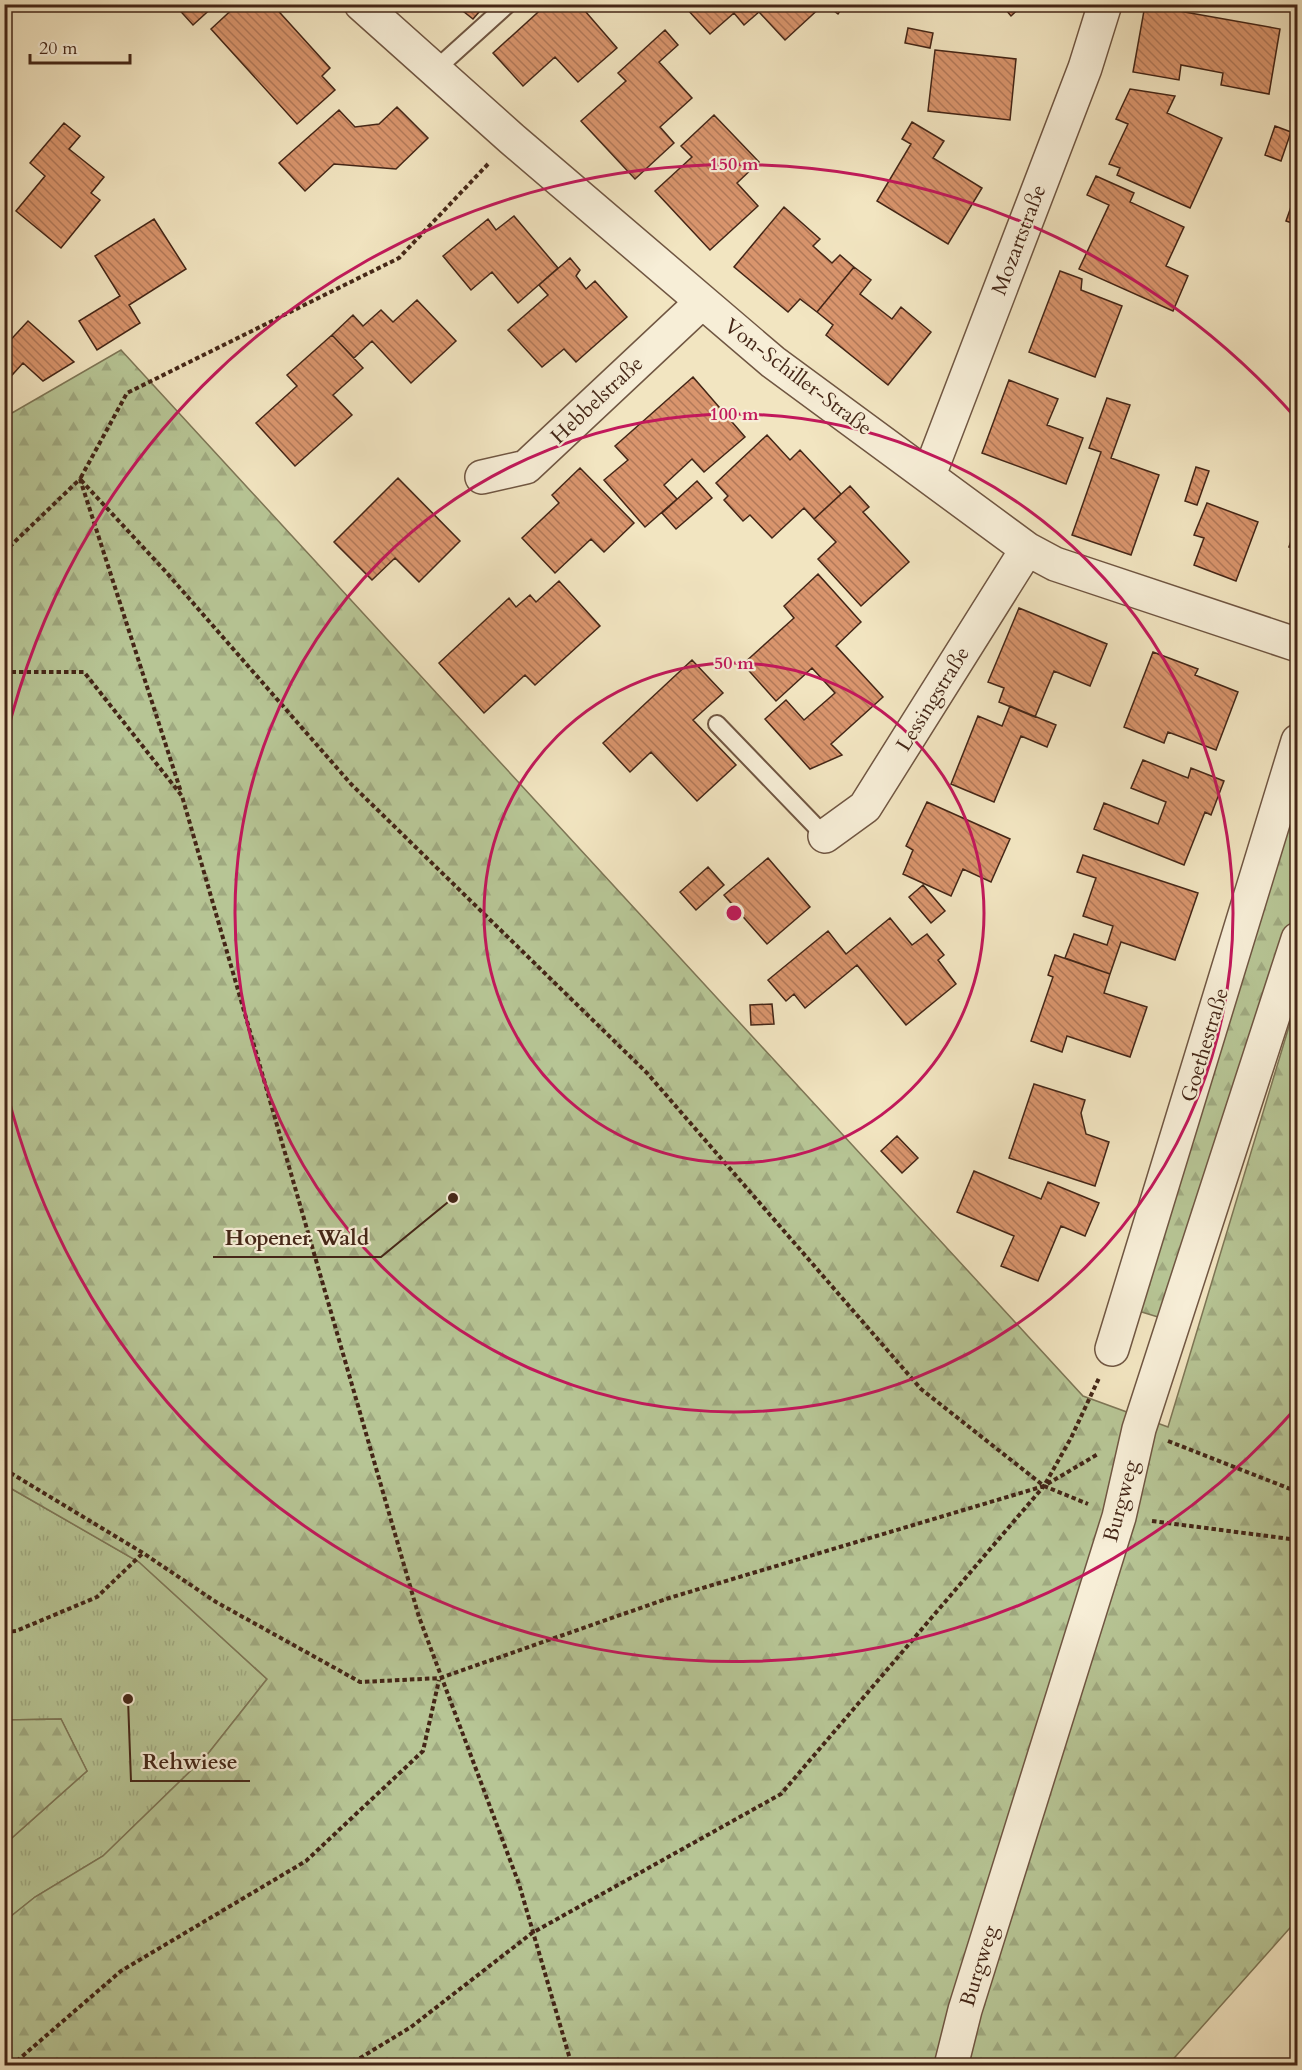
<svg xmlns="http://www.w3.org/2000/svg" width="1302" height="2070" viewBox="0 0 1302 2070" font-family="Cardo,serif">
<defs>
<pattern id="grass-tufts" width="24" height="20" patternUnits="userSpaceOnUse" patternTransform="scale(1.5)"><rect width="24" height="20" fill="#b7c595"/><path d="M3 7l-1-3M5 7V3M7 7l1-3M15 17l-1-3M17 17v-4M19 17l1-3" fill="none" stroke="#9fa980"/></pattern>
<pattern id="forest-firs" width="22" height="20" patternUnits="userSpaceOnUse" patternTransform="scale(1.5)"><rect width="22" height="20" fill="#b7c595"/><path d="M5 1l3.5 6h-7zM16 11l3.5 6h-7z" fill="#9fa980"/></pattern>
<pattern id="building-back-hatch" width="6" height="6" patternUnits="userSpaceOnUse" patternTransform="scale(1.5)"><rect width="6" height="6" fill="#d9956d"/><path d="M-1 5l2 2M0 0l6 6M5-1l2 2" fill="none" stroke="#b27959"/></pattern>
</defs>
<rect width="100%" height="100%" fill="#f2e5c1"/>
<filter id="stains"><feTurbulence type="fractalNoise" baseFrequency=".00333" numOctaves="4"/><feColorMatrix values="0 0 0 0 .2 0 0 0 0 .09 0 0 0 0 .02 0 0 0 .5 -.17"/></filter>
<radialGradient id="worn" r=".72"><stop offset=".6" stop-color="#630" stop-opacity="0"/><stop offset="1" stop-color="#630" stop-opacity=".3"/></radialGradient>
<path fill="url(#grass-tufts)" stroke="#7e7656" stroke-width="1.5" d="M5,1485L139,1562L267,1679L207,1755L103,1856L35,1897L5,1921V1844L87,1771L61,1719L5,1720Z"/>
<path fill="url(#forest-firs)" stroke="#7e7656" stroke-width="1.5" d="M121,350L1083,1396L1168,1427L1297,1000V1920L1168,2065H5V1921L35,1897L103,1856L207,1755L267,1679L139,1562L5,1485V417Z
M1297,777V915L1168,1320L1135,1310Z
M61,1719L87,1771L5,1844V1720Z"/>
<path fill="url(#building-back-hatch)" stroke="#442617" stroke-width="1.5" d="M174,4H216L193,25Z
M238,4H272L330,68L322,76L335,90L297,124L211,29Z
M454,4H486L473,19Z
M547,4H579L617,48L578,82L555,57L523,86L493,53Z
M690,4L743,5L824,4L785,40L759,12L744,25L734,13L710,34L686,8Z
M825,4H845L838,14Z
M1001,4H1024L1011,16Z
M1249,4H1290L1249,9Z
M1145,5L1280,29L1269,94L1221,85L1223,73L1181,65L1179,80L1133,72Z
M908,28L933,33L930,48L905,43Z
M665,30L678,45L659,62L692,98L660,127L674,143L635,179L581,121L626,81L618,73Z
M935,50L1016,59L1010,120L928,111Z
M1130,89L1175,96L1167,113L1222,138L1190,208L1117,175L1120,168L1109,164L1128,124L1116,119Z
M397,107L428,138L396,169L334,164L305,191L279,163L339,110L355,127L379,124Z
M714,115L759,162L737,183L758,206L710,250L655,191L692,157L681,146Z
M912,122L944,141L933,158L982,188L948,244L877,201L911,144L902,139Z
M64,123L80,136L69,149L104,177L91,193L100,200L61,248L16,211L45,176L30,163Z
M1275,126L1291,132L1281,161L1265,155Z
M1096,176L1134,193L1130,202L1184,227L1166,266L1188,276L1173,311L1079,269L1109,205L1087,195Z
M1298,187V225L1286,221Z
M784,207L820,239L813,246L832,263L840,255L854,267L817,312L800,299L788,312L734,267Z
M514,216L558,268L518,303L492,272L471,290L443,256L488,219L496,230Z
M154,219L186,269L129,305L140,323L97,350L79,321L120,296L95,256Z
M570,258L580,270L576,276L586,289L595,281L627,317L576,362L564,349L542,367L508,330L548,295L539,285Z
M854,267L871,280L860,294L892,319L901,307L931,332L888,385L826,335L833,325L817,312Z
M1060,271L1082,279L1081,290L1122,306L1095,377L1029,352Z
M417,300L456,341L411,383L372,341L354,358L332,335L353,315L363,326L381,310L393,322Z
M28,321L74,362L43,381L23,363L4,384V347Z
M332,335L363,368L333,395L352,415L295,466L256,423L297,386L287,375Z
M693,377L745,437L704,472L692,459L664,485L677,499L645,527L604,480L628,460L615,446Z
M1009,380L1058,399L1047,425L1083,438L1066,484L982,453Z
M1107,398L1130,405L1111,458L1159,475L1131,555L1072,535L1101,452L1089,448Z
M767,435L790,460L800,450L841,494L814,519L804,508L772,538L750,515L743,521L724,500L728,496L716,483Z
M1196,467L1209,471L1197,505L1185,501Z
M580,468L634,523L604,552L591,539L555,573L522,538L559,503L552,495Z
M398,478L460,541L419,582L395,558L372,580L334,542Z
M697,481L712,498L676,529L662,513Z
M850,486L869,507L863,512L909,562L861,606L818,559L836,542L814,519Z
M1207,503L1258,522L1236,581L1194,565L1204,538L1194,535Z
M1298,520V549L1289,547Z
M818,574L861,622L836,646L883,697L831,744L842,755L810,769L765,719L786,700L804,720L835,693L812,668L776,701L743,664L794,618L784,606Z
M559,581L600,626L535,685L525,675L484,713L439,663L509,598L516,607L530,595L536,602Z
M1019,608L1107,644L1090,686L1054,671L1035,717L999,702L1004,688L988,682Z
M1153,652L1198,669L1195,675L1238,692L1216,750L1168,732L1164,743L1124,727Z
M692,660L723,693L693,720L736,765L697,801L651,752L630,772L603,743Z
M1010,706L1056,725L1047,747L1021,736L994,802L951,784L978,716L1002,726Z
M1143,760L1188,778L1191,768L1224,781L1211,815L1205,812L1184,865L1094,829L1104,803L1158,824L1166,802L1131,788Z
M927,802L1010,839L991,882L963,869L951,896L903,874L913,850L906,846Z
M1083,855L1198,893L1175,960L1121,942L1110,974L1065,958L1074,934L1107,945L1113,926L1083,916L1096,878L1077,872Z
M768,858L810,907L767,944L724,895Z
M708,867L724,885L696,910L680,892Z
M923,885L945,911L931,923L909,897Z
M890,918L912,945L927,934L944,955L938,960L956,984L906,1025L857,965L805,1008L794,994L786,1001L768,980L828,931L846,954Z
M1055,955L1110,974L1104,993L1147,1007L1130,1057L1067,1036L1062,1052L1031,1041L1053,977L1048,975Z
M772,1004L774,1024L751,1025L750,1005Z
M1034,1084L1085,1100L1081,1113L1086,1134L1109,1142L1095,1186L1009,1158Z
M897,1136L918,1158L902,1173L881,1151Z
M974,1171L1041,1199L1048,1182L1099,1203L1085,1236L1061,1226L1038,1281L1001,1266L1014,1236L957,1212Z"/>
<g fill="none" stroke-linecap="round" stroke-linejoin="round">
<defs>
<path id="lane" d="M435,70L508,4
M717,724L825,836"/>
<path id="street" d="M361,4L512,139L773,362L1027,549L1055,564L1298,645
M929,475L1085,68L1105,4
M482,477L526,467L702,302
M825,836L865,807L1027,549
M1112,1349L1298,741
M951,2066L965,2010L1119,1517L1139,1429L1298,939"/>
</defs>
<use href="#lane" stroke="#705642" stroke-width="20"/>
<use href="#street" stroke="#705642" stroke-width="36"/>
<path stroke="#442617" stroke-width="4" stroke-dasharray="4.5 3" stroke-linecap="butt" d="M488,164L399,258L127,393L80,479L166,572L351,784L647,1073L921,1389L1044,1486L1088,1504
M4,552L80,479L181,792
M4,672H84L182,796L419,1617L519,1884L572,2066
M1168,1441L1298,1492
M4,1469L143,1553L216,1602L360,1682L440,1678L669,1598L1044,1486L1071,1438L1099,1378
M1152,1521L1298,1540
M4,1632L16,1631L97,1597L143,1553
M11,2066L121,1971L306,1861L423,1751L439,1680
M347,2066L411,2027L532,1933L781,1794L1044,1486L1098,1454"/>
<use href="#lane" stroke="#f7eed7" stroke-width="16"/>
<use href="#street" stroke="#f7eed7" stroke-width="33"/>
</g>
<g fill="none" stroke="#c2185b" stroke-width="3">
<circle cx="734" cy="913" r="250"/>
<circle cx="734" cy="913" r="499"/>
<path d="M1295 1409A749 749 0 0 1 6 1088M6 738A749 749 0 0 1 1295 417"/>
</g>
<g text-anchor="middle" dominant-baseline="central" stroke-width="4.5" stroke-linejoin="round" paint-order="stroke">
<g font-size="21" fill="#442617" stroke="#f7eed7">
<text transform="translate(1019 240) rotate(-69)">Mozartstraße</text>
<text transform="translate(798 377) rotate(37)">Von-Schiller-Straße</text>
<text transform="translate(597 400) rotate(-43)">Hebbelstraße</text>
<text transform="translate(933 699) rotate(-58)">Lessingstraße</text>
<text transform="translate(1205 1045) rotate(-73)">Goethestraße</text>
<text transform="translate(1121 1501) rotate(-75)">Burgweg</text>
<text transform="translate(979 1966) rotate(-73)">Burgweg</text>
</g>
</g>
<circle cx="734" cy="913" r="9" fill="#c2185b" stroke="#f7eed7" stroke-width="3"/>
<g font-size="18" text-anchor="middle" font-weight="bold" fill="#c2185b" stroke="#f7eed7" stroke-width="4.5" stroke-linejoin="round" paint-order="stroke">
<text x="734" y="170">150 m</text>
<text x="734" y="420">100 m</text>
<text x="734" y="669">50 m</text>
</g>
<path fill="none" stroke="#442617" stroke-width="2" d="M453 1198L381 1257H213M128 1699L131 1781H250"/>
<g fill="#442617" stroke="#f7eed7" stroke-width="2">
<circle cx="453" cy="1198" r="6"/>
<circle cx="128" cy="1699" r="6"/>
</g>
<g font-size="22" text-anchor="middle" font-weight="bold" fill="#442617" stroke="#f7eed7" stroke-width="4.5" stroke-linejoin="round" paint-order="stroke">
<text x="297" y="1245">Hopener Wald</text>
<text x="190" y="1769">Rehwiese</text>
</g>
<rect width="1302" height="2070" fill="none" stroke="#f2e5c1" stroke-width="24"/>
<rect x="6" y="6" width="1290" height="2058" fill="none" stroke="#442617" stroke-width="3"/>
<rect x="12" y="12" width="1278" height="2046" fill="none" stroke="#442617" stroke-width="1.5"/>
<path d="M30 54v9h100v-9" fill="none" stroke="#442617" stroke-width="3"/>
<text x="39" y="54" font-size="18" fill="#442617" stroke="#f7eed7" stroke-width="4.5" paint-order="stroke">20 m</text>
<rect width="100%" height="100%" filter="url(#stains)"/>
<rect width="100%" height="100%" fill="url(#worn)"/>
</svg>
